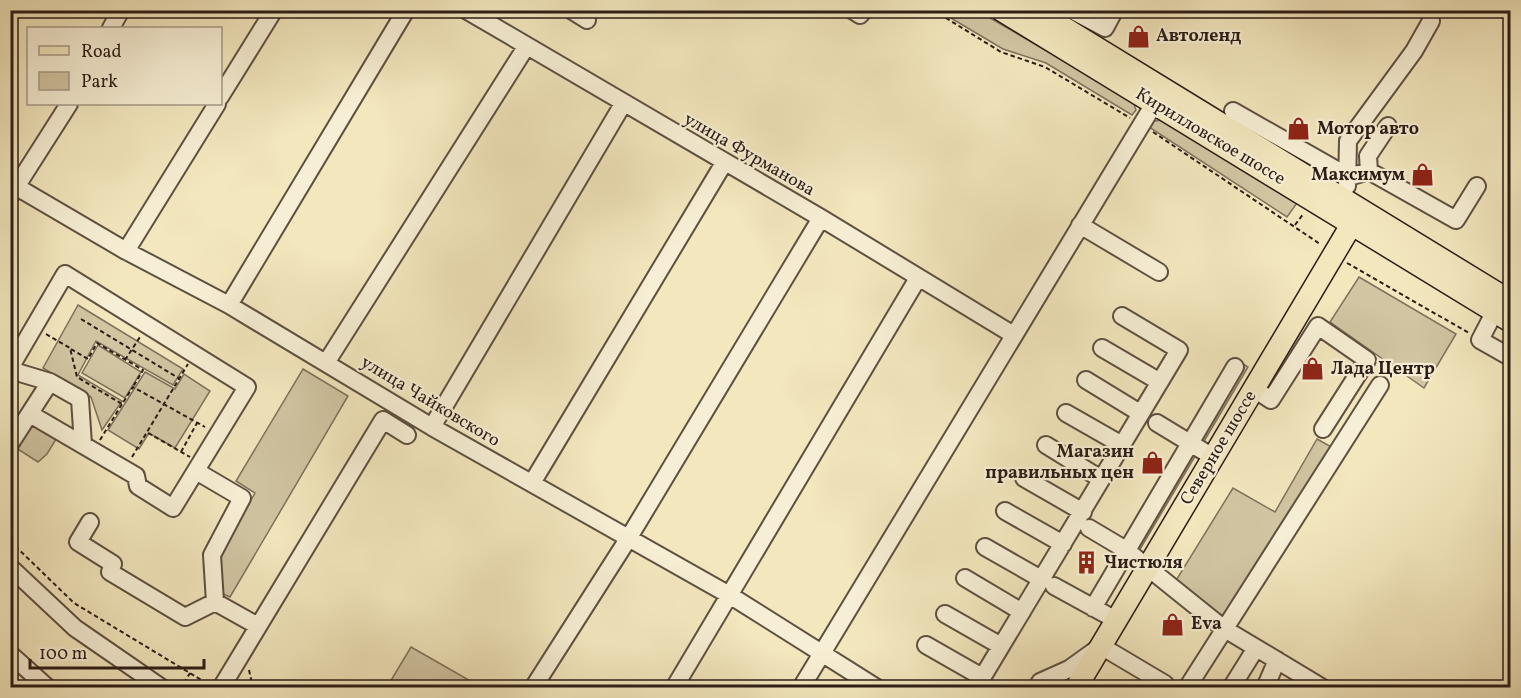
<svg xmlns="http://www.w3.org/2000/svg" width="1521" height="698" viewBox="0 0 1521 698" font-family="Vollkorn,serif">
<rect width="100%" height="100%" fill="#f3e7be"/>
<filter id="stains"><feTurbulence type="fractalNoise" baseFrequency=".00333" numOctaves="4"/><feColorMatrix values="0 0 0 0 .2 0 0 0 0 .09 0 0 0 0 .02 0 0 0 .5 -.17"/></filter>
<radialGradient id="worn" r=".72"><stop offset=".6" stop-color="#630" stop-opacity="0"/><stop offset="1" stop-color="#630" stop-opacity=".3"/></radialGradient>
<path fill="#d1c5a2" stroke="#7e715c" stroke-width="1.5" d="M939,11H978L1133,101L1136,110L1132,115L1046,63L1003,49Z
M1164,120L1297,203L1287,217L1149,127L1153,121Z
M1359,277L1456,334L1424,388L1330,322Z
M78,305L183,369L173,385L96,341L78,375L122,401L102,430L91,397L43,368Z
M98,345L141,372L125,398L82,373Z
M1240,362L1248,367L1139,551L1134,548Z
M303,369L348,396L230,597L221,593L219,557L255,493L236,481Z
M145,372L175,389L184,374L210,391L175,448L149,433L139,449L108,430Z
M31,417L58,436L47,454L38,462L13,446Z
M1317,439L1335,449L1224,619L1175,582L1233,488L1275,512Z
M411,647L481,687H387Z"/>
<g fill="none" stroke-linecap="round" stroke-linejoin="round">
<defs>
<path id="minor" d="M466,10L821,218L1012,334
M571,10L587,20
M852,10L860,15L864,10
M1071,10L1105,28L1113,13L1109,10
M111,28L121,10
M220,97L274,10
M1233,111L1349,177L1369,171L1456,220L1477,186
M1369,171L1368,156L1388,126
M10,183L126,251L229,305L432,427L731,596L877,688
M1347,186L1348,141L1414,51L1431,21
M11,195L69,104
M1080,225L1159,272
M126,251L217,104
M229,305L406,10
M1495,311L1480,340L1510,357
M1102,348L1160,382
M326,363L526,47
M10,368L65,274L247,387L173,508L138,486L136,476L30,414
M10,370L50,382L80,399L83,445
M1086,380L1140,413
M1254,389L1271,400L1318,326L1367,360L1323,429
M1066,413L1122,445
M1157,423L1213,457
M432,427L623,104
M10,444L50,382
M1046,445L1101,479
M196,471L242,498L212,555L215,602L258,626
M1024,478L1083,512
M532,483L724,163
M1005,511L1063,544
M90,522L78,542L113,564L110,572L185,617L215,602
M1089,528L1126,550L1223,628L1323,688
M985,547L1041,579
M10,567L75,628L162,688
M965,578L1022,612
M1054,586L1116,620
M1093,608L1235,367
M945,614L1001,646
M926,645L982,677
M10,654L48,688
M221,688L383,420L407,435
M533,688L628,539L821,218
M674,688L918,278
M801,688L1154,104
M976,688L1179,350L1122,316
M1037,688L1040,682L1069,669L1101,646L1165,684L1163,688
M1187,688L1380,385
M1231,688L1256,648
M1265,688L1277,660"/>
<path id="major" d="M1001,10L1510,321
M1035,10L1510,301
M1076,688L1359,212"/>
</defs>
<use href="#minor" stroke="#5e5041" stroke-width="20"/>
<use href="#major" stroke="#2c1d17" stroke-width="24"/>
<path stroke="#2c1d17" stroke-width="2" stroke-dasharray="4.5 3" stroke-linecap="butt" d="M933,10L1001,52L1045,67L1130,118
M1153,132L1320,244
M10,215L16,208
M1295,225L1304,213
M1347,263L1469,333
M81,319L180,379
M46,334L70,348L77,377L122,404L133,387L205,427
M71,349L88,359L97,343L143,370L133,387
M125,360L140,337
M148,433L190,457
M100,440L122,404
M181,452L197,423
M132,457L188,364
M10,541L74,603L208,684
M249,670L253,688
M184,683L190,673"/>
<use href="#minor" stroke="#f7efd5" stroke-width="16"/>
<use href="#major" stroke="#f3e7be" stroke-width="21"/>
</g>
<defs>
<symbol id="shop-bare" viewBox="-9 -9 18 18"><path d="M-5-2.5h2.3a2.7 3.5 0 0 1 5.4 0H5L5.5 6h-11ZM-1.5-2.5h3a1.5 2.3 0 0 0-3 0Z" fill="#8f2418" stroke="#f7efd5" stroke-width="2.5" paint-order="stroke"/></symbol>
<symbol id="building-bare" viewBox="-9 -9 18 18"><path d="M-4-6H4V6H1V3H-1V6H-4ZM-2.5-4.3h1.7v1.8h-1.7ZM.8-4.3h1.7v1.8H.8ZM-2.5-1h1.7V.8h-1.7ZM.8-1h1.7V.8H.8Z" fill="#8f2418" stroke="#f7efd5" stroke-width="2.5" paint-order="stroke"/></symbol>
</defs>
<g fill-rule="evenodd">
<use href="#shop-bare" x="1122" y="20" width="33" height="33"/>
<use href="#shop-bare" x="1282" y="112" width="33" height="33"/>
<use href="#shop-bare" x="1406" y="158" width="33" height="33"/>
<use href="#shop-bare" x="1296" y="352" width="33" height="33"/>
<use href="#shop-bare" x="1136" y="446" width="33" height="33"/>
<use href="#building-bare" x="1070" y="546" width="33" height="33"/>
<use href="#shop-bare" x="1156" y="608" width="33" height="33"/>
</g>
<g text-anchor="middle" dominant-baseline="central" stroke-width="4.5" stroke-linejoin="round" paint-order="stroke">
<g font-size="18" font-weight="bold" fill="#2c1d17" stroke="#f7efd5" text-anchor="start">
<text x="1156" y="36">Автоленд</text>
<text x="1317" y="129">Мотор авто</text>
<text x="1405" y="175" text-anchor="end">Максимум</text>
<text x="1331" y="369">Лада Центр</text>
<text x="1134" y="452" text-anchor="end">Магазин<tspan x="1134" dy="21">правильных цен</tspan></text>
<text x="1104" y="563">Чистюля</text>
<text x="1191" y="624">Eva</text>
</g>
<g font-size="18" fill="#2c1d17" stroke="#f7efd5">
<text transform="translate(1210 137) rotate(31)">Кирилловское шоссе</text>
<text transform="translate(749 155) rotate(30)">улица Фурманова</text>
<text transform="translate(430 402) rotate(31)">улица Чайковского</text>
<text transform="translate(1219 448) rotate(-59)">Северное шоссе</text>
</g>
</g>
<rect width="1521" height="698" fill="none" stroke="#f3e7be" stroke-width="36"/>
<rect x="12" y="12" width="1497" height="674" fill="none" stroke="#2c1d17" stroke-width="3"/>
<rect x="18" y="18" width="1485" height="662" fill="none" stroke="#2c1d17" stroke-width="1.5"/>
<rect x="27" y="27" width="195" height="78" fill="#f7efd5" stroke="#a69b89" stroke-width="1.5"/>
<rect x="39" y="46" width="30" height="9" fill="#f3e7be" stroke="#a69b89" stroke-width="1.5"/>
<text x="81" y="57" font-size="18" fill="#2c1d17">Road</text>
<rect x="39" y="72" width="30" height="18" fill="#d1c5a2" stroke="#a69b89" stroke-width="1.5"/>
<text x="81" y="87" font-size="18" fill="#2c1d17">Park</text>
<path d="M30 659v9h174v-9" fill="none" stroke="#2c1d17" stroke-width="3"/>
<text x="39" y="659" font-size="18" fill="#2c1d17" stroke="#f7efd5" stroke-width="4.5" paint-order="stroke">100 m</text>
<rect width="100%" height="100%" filter="url(#stains)"/>
<rect width="100%" height="100%" fill="url(#worn)"/>
</svg>
